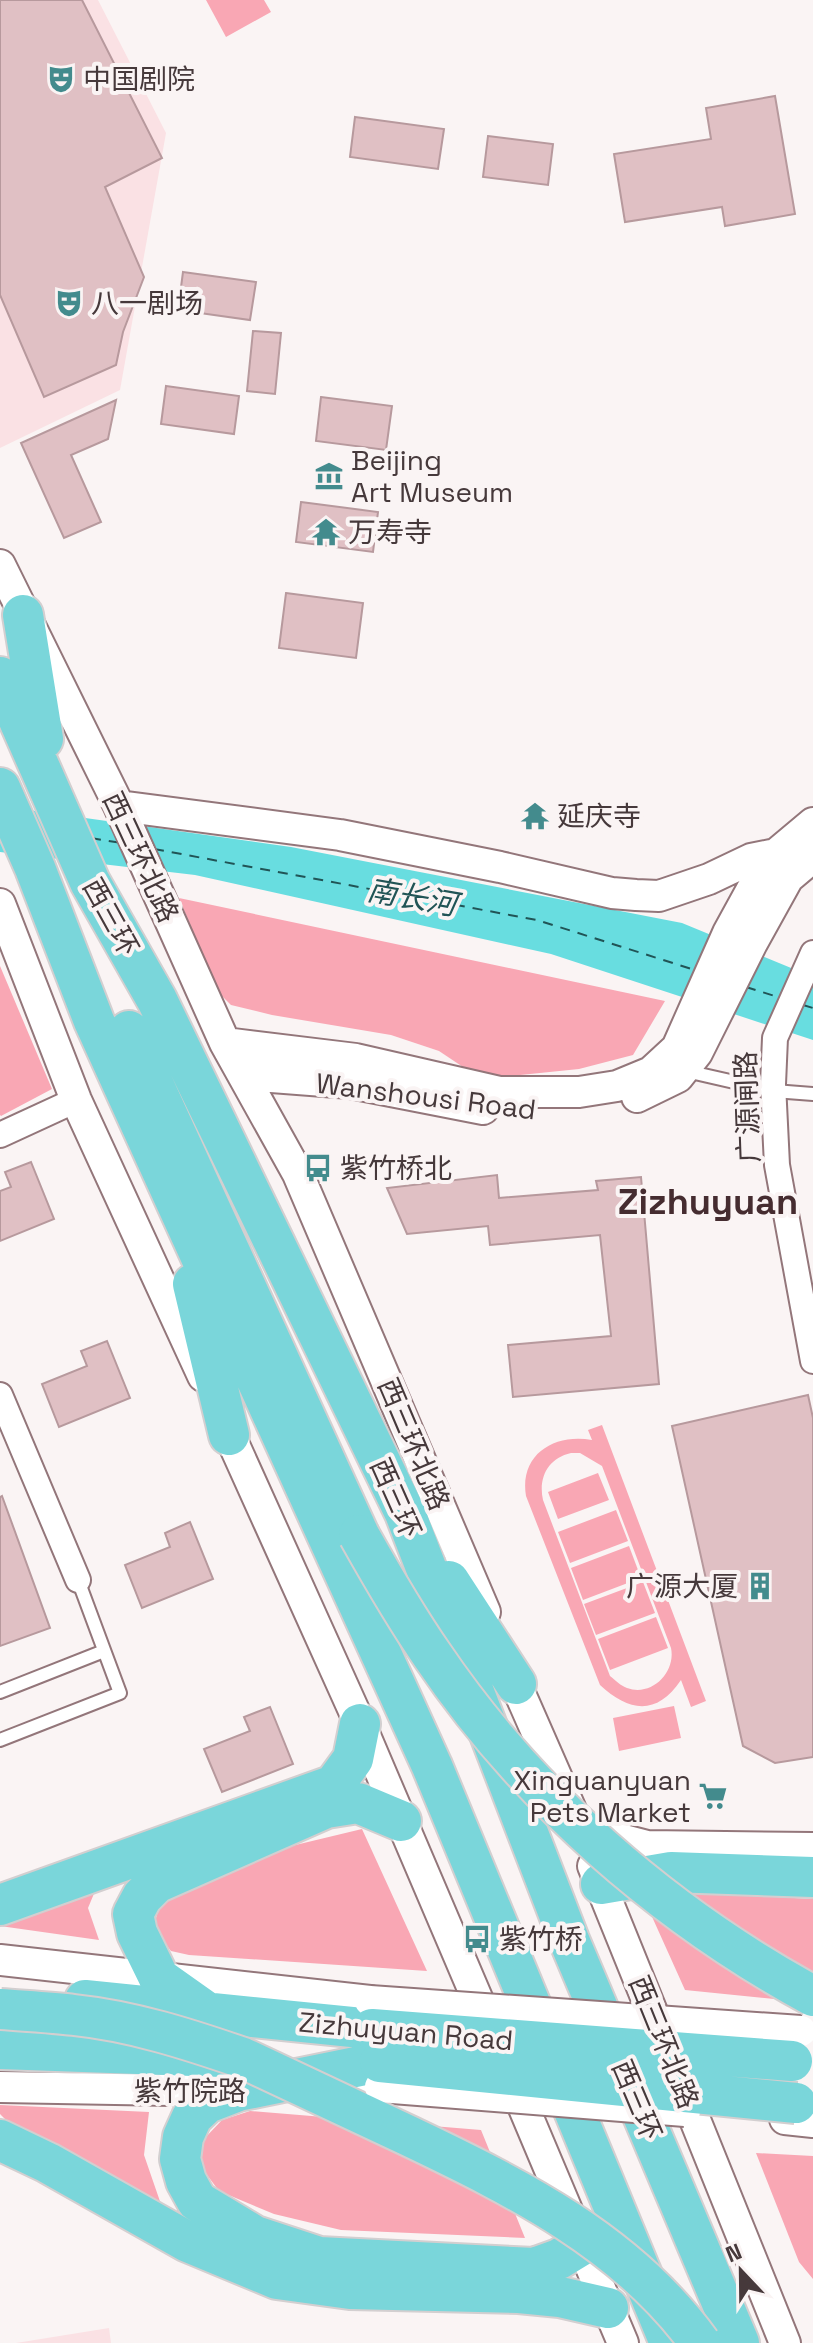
<svg xmlns="http://www.w3.org/2000/svg" width="813" height="2343" viewBox="0 0 813 2343" font-family="'Space Grotesk','Noto Sans SC',sans-serif">
<rect width="100%" height="100%" fill="#faf4f4"/>
<path fill="#fae1e4" d="M0,0H98L166,133L120,390L0,448Z
M109,2328L111,2343H16Z"/>
<path fill="#f9a7b4" fill-rule="evenodd" d="M206,0H264L271,12L226,37Z
M179,898L665,1001L633,1055L579,1069L481,1079L439,1051L391,1035L272,1015L231,1005L218,992Z
M0,966L52,1089L1,1116L0,1115Z
M602,1425L706,1701L691,1707L681,1680C657,1716 629,1712 600,1685L526,1496C519,1454 555,1433 592,1440L588,1430ZM571,1453H580L602,1466L671,1648C676,1672 652,1697 627,1688C621,1686 615,1680 610,1676L543,1500C538,1478 548,1458 571,1453Z
M598,1473L609,1500L558,1519L548,1492Z
M616,1510L628,1541L570,1563L558,1532Z
M629,1546L641,1578L583,1600L571,1568Z
M643,1582L655,1613L596,1635L584,1604Z
M656,1617L668,1648L610,1670L598,1639Z
M674,1706L681,1738L619,1751L613,1718Z
M362,1829L427,1971L189,1955L171,1951L153,1929L162,1896L283,1848Z
M98,1884L88,1908L99,1940L0,1926V1914Z
M640,1890L813,1899V2003L685,1990Z
M0,2105L149,2112L144,2155L164,2213L14,2128L0,2114Z
M250,2111L481,2130L525,2238L341,2230L274,2214L219,2191L201,2167L203,2140L222,2120Z
M756,2153L813,2156V2279L799,2262Z"/>
<path fill="#68dde0" d="M0,806L291,847L682,923L796,970L813,973V1040L551,954L195,875L0,852Z"/>
<g fill="none" stroke-linecap="round" stroke-linejoin="round">
<path stroke="#215456" stroke-width="2" stroke-dasharray="10 8" stroke-linecap="butt" d="M91,838L121,843
M154,849L537,920L698,971
M746,987L781,998
M803,1005L813,1008"/>
</g>
<path fill="#e0c0c4" stroke="#b7999d" stroke-width="2" d="M0,0H82L162,158L105,187L144,277L123,332L116,365L44,397L0,295Z
M775,96L795,214L725,226L722,207L625,222L614,154L711,139L706,108Z
M355,117L444,129L438,169L350,157Z
M488,136L553,144L548,185L483,177Z
M183,272L256,282L250,320L178,310Z
M253,331L281,333L275,394L247,391Z
M166,386L239,396L234,434L161,424Z
M321,397L392,406L386,450L316,441Z
M116,400L108,439L71,455L101,522L64,538L21,443Z
M301,502L378,512L373,552L296,542Z
M286,593L363,603L356,658L279,648Z
M31,1162L54,1219L0,1241V1191L11,1187L5,1172Z
M497,1175L499,1198L598,1190L596,1181L641,1177L659,1384L513,1397L508,1345L611,1336L600,1235L490,1245L488,1226L407,1234L387,1188Z
M107,1341L130,1398L59,1427L42,1384L87,1366L81,1351Z
M808,1395L813,1418V1757L775,1763L743,1746L672,1426Z
M2,1496L50,1628L0,1646V1497Z
M190,1522L213,1579L142,1608L125,1565L170,1547L165,1533Z
M270,1707L293,1764L222,1792L204,1749L250,1731L244,1717Z"/>
<g fill="none" stroke-linecap="round" stroke-linejoin="round">
<defs>
<path id="service" d="M686,1071L774,1091L813,1094
M0,1692L104,1651
M0,1740L120,1693L78,1580"/>
<path id="minor" d="M813,953L775,1038L773,1084L777,1165L813,1361
M0,1135L76,1100
M0,1395L78,1580"/>
<path id="tertiary" d="M0,565L119,806L225,1043L298,1174L485,1612
M119,806L340,835L500,867L612,893L636,895L659,896L709,879L751,859L776,854
M0,904L76,1100L203,1376
M225,1043L356,1059L500,1092H579L617,1086L651,1072L677,1048L728,933L751,891L776,854L813,823
M244,1075L350,1083L483,1109
M637,1097L678,1077L697,1053L752,943L788,878L813,857
M221,1416L360,1724L491,2031
M507,1664L571,1810
M589,1831L647,1846L813,1848
M593,1866L665,2044
M0,1960L370,2001
M510,2075L623,2343
M681,2085L785,2343
M0,2087L230,2091
M314,2089L380,2087
M785,2119L813,2122"/>
<path id="trunk" d="M23,615L43,739
M0,677L90,882L157,1000L405,1513L569,1940L739,2343
M0,788L35,868L94,1021L432,1766L670,2343
M129,1031L359,1535
M193,1284L229,1435
M449,1581L516,1684
M601,1884L671,1872L813,1877
M0,1905L334,1785L353,1759L360,1724
M85,2000L372,2029
M207,2012L159,1978L137,1933L133,1914L142,1897L156,1883L326,1808L358,1803L401,1821
M0,2049L221,2057
M380,2062L238,2091L207,2103L192,2117L183,2137L180,2159L186,2181L197,2201L255,2236L319,2257L534,2268L559,2259L582,2245
M0,2140L48,2163L188,2242L277,2279L350,2289L519,2293L560,2297L608,2308"/>
</defs>
<use href="#service" stroke="#93767a" stroke-width="16"/>
<use href="#minor" stroke="#93767a" stroke-width="28"/>
<use href="#tertiary" stroke="#93767a" stroke-width="34"/>
<use href="#trunk" stroke="#d3cfd0" stroke-width="44"/>
<use href="#service" stroke="#fff" stroke-width="12"/>
<use href="#minor" stroke="#fff" stroke-width="24"/>
<use href="#tertiary" stroke="#fff" stroke-width="30"/>
<use href="#trunk" stroke="#7ad6da" stroke-width="40"/>
<defs>
<path id="tertiary-bridge" d="M370,2001L801,2031
M380,2087L685,2111"/>
<path id="trunk-bridge" d="M359,1535C382,1576 405,1616 432,1655C528,1797 663,1914 813,1996
M0,2009C25,2011 50,2012 74,2015C132,2021 188,2039 243,2058C298,2084 353,2110 409,2136C518,2188 628,2243 700,2343
M372,2029L792,2061
M380,2062L796,2103"/>
</defs>
<use href="#tertiary-bridge" stroke="#93767a" stroke-width="34" stroke-linecap="butt"/>
<use href="#trunk-bridge" stroke="#d3cfd0" stroke-width="44" stroke-linecap="butt"/>
<use href="#tertiary-bridge" stroke="#fff" stroke-width="30"/>
<use href="#trunk-bridge" stroke="#7ad6da" stroke-width="40"/>
</g>
<defs>
<symbol id="theatre-bare" viewBox="-9 -9 18 18"><path d="M-5-5.5Q0-4 5-5.5V0Q5 5 0 6Q-5 5-5 0ZM-3.3-2.5H-1v1.5H-3.3ZM1-2.5H3.3v1.5H1ZM-2.8 1Q0 5.5 2.8 1Z" fill="#438b8d" stroke="#faf4f4" stroke-width="2.5" paint-order="stroke"/></symbol>
<symbol id="museum-bare" viewBox="-9 -9 18 18"><path d="M0-6L6-3V-2H-6V-3ZM-5-1h2V3h-2ZM-1-1h2V3h-2ZM3-1h2V3H3ZM-6 4H6V6H-6Z" fill="#438b8d" stroke="#faf4f4" stroke-width="2.5" paint-order="stroke"/></symbol>
<symbol id="temple-bare" viewBox="-9 -9 18 18"><path d="M0-6L5-2H3V0L6.5 2.5H4V6H1.5V3h-3V6H-4V2.5H-6.5L-3 0V-2H-5Z" fill="#438b8d" stroke="#faf4f4" stroke-width="2.5" paint-order="stroke"/></symbol>
<symbol id="bus-bare" viewBox="-9 -9 18 18"><path d="M-5-6H5V4H4V6H2V4H-2V6H-4V4H-5ZM-3.5-4V0h7V-4ZM-3.5 1.2v1.5H-2V1.2ZM2 1.2v1.5H3.5V1.2Z" fill="#438b8d" stroke="#faf4f4" stroke-width="2.5" paint-order="stroke"/></symbol>
<symbol id="building-bare" viewBox="-9 -9 18 18"><path d="M-4-6H4V6H1V3H-1V6H-4ZM-2.5-4.3h1.7v1.8h-1.7ZM.8-4.3h1.7v1.8H.8ZM-2.5-1h1.7V.8h-1.7ZM.8-1h1.7V.8H.8Z" fill="#438b8d" stroke="#faf4f4" stroke-width="2.5" paint-order="stroke"/></symbol>
<symbol id="supermarket-bare" viewBox="-9 -9 18 18"><path d="M-6-5.5h2.5l.6 2H6L4.5 2H-2.5L-4.4-4H-6ZM-1.5 3.2a1.3 1.3 0 1 0 .1 0ZM3 3.2a1.3 1.3 0 1 0 .1 0Z" fill="#438b8d" stroke="#faf4f4" stroke-width="2.5" paint-order="stroke"/></symbol>
</defs>
<g fill-rule="evenodd">
<use href="#theatre-bare" x="41" y="59" width="40" height="40"/>
<use href="#theatre-bare" x="49" y="283" width="40" height="40"/>
<use href="#museum-bare" x="309" y="456" width="40" height="40"/>
<use href="#temple-bare" x="306" y="512" width="40" height="40"/>
<use href="#temple-bare" x="515" y="796" width="40" height="40"/>
<use href="#bus-bare" x="298" y="1148" width="40" height="40"/>
<use href="#building-bare" x="740" y="1566" width="40" height="40"/>
<use href="#supermarket-bare" x="693" y="1776" width="40" height="40"/>
<use href="#bus-bare" x="457" y="1919" width="40" height="40"/>
</g>
<g text-anchor="middle" dominant-baseline="central" stroke-width="8" stroke-linejoin="round" paint-order="stroke">
<g font-size="28" fill="#46393b" stroke="#faf4f4" text-anchor="start">
<text x="83" y="79">中国剧院</text>
<text x="91" y="303">八一剧场</text>
<text x="351" y="460">Beijing<tspan x="351" dy="32">Art Museum</tspan></text>
<text x="348" y="532">万寿寺</text>
<text x="557" y="816">延庆寺</text>
<text x="340" y="1168">紫竹桥北</text>
<text x="738" y="1586" text-anchor="end">广源大厦</text>
<text x="691" y="1780" text-anchor="end">Xinguanyuan<tspan x="691" dy="32">Pets Market</tspan></text>
<text x="499" y="1939">紫竹桥</text>
</g>
<g font-size="28" fill="#46393b" stroke="#faf4f4">
<text transform="translate(141 857) rotate(65)">西三环北路</text>
<text transform="translate(111 917) rotate(61)">西三环</text>
<text transform="translate(426 1096) rotate(7)">Wanshousi Road</text>
<text transform="translate(747 1107) rotate(-92)">广源闸路</text>
<text transform="translate(414 1444) rotate(67)">西三环北路</text>
<text transform="translate(396 1498) rotate(66)">西三环</text>
<text transform="translate(406 2031) rotate(5)">Zizhuyuan Road</text>
<text transform="translate(664 2042) rotate(68)">西三环北路</text>
<text x="190" y="2091">紫竹院路</text>
<text transform="translate(637 2100) rotate(67)">西三环</text>
</g>
<g font-size="30" font-style="italic" fill="#215456" stroke="#faf4f4">
<text transform="translate(412 897) rotate(10)">南长河</text>
</g>
<g font-size="36" font-weight="bold" fill="#452c30" stroke="#faf4f4">
<text x="708" y="1202">Zizhuyuan</text>
</g>
</g>
<g transform="translate(741 2271) rotate(338)" stroke="#faf4f4" stroke-width="6" paint-order="stroke">
<path d="M0-6L14 30L0 20L-14 30Z" fill="#46393b"/>
<text y="-12" font-size="22" font-weight="bold" text-anchor="middle" fill="#46393b">N</text>
</g>
</svg>
